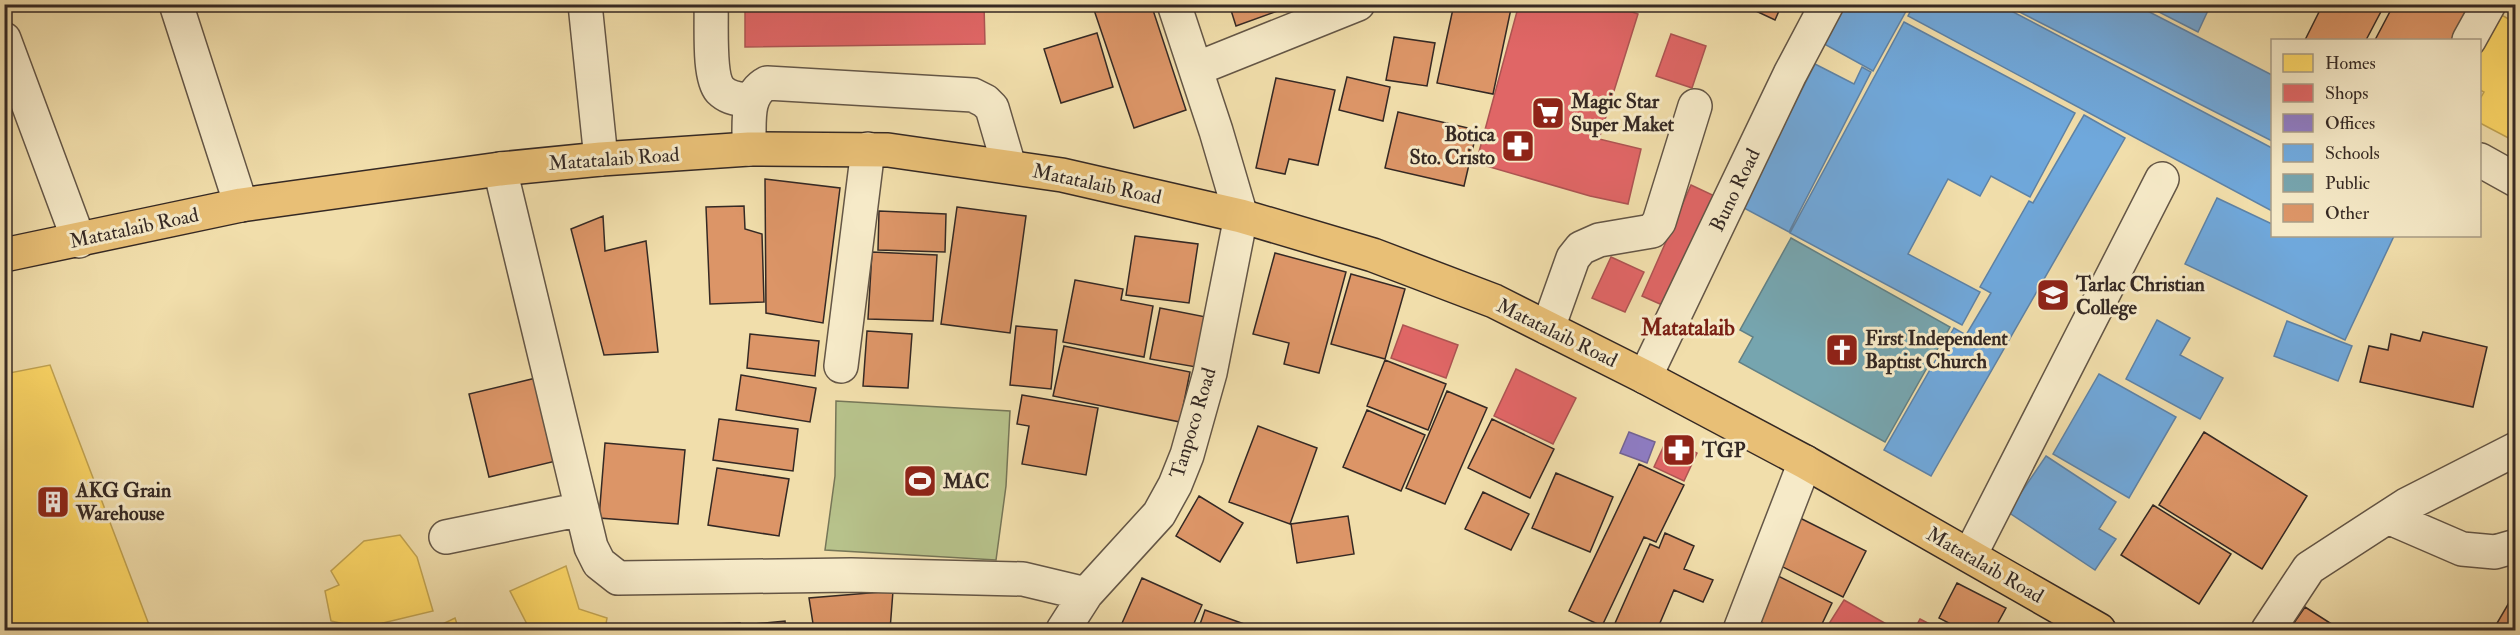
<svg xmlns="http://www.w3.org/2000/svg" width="2520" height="635" viewBox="0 0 2520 635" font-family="'IM FELL Double Pica',serif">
<rect width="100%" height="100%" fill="#f1deab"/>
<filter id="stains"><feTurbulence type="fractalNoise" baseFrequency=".00333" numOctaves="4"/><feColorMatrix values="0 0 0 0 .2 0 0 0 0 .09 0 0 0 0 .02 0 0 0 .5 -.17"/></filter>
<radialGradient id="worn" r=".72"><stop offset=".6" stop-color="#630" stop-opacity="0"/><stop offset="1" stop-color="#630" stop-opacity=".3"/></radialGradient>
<path fill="#b7c28b" stroke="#767658" stroke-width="1.5" d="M836,401L1010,411L1006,486L996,560L825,550L835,476Z"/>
<path fill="#ffd966" stroke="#c2a452" stroke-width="1.5" d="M2496,12L2516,23V142L2480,123V99L2484,92L2480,90V43Z
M50,365L151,630H4V374Z
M400,535L417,557L433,611L362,628L331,621L325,591L339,585L331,571L364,541Z
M566,566L579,609L607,618L605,630H530L510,591Z
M455,618L459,630H430Z"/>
<path fill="#e06666" stroke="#ad5452" stroke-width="1.5" d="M745,4H984L985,44L745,47Z
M1519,4H1608L1638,14L1599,139L1641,149L1628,204L1590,196L1476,163Z
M1671,34L1706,46L1692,88L1656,76Z
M1691,185L1719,198L1669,308L1642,296Z
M1611,257L1644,272L1625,312L1592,298Z
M1403,325L1458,345L1446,378L1391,358Z
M1516,369L1576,398L1553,444L1494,416Z
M1667,439L1697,453L1684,481L1654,467Z
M1844,600L1897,630H1825Z
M1920,619L1941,630H1914Z"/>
<path fill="#8e7cc3" stroke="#736393" stroke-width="1.5" d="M1629,432L1655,442L1647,463L1620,453Z"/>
<path fill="#6fa8dc" stroke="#5e82a5" stroke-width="1.5" d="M1837,4H1910L1873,71L1817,40Z
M1914,4H1998L2272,148V211L1908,16Z
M2004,4H2134L2272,75V141Z
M2148,4H2211L2198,32L2147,6Z
M1904,22L2075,113L2030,197L1991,176L1980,196L1948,179L1908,254L1980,292L1962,325L1790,233Z
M1815,64L1854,84L1862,67L1871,72L1789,232L1742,207Z
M2084,115L2125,138L1931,476L1884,450L1954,328L1966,335L1991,293L1980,287L2029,201L2033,203Z
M2217,198L2272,224V236H2394L2345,340L2185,264Z
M2157,320L2190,338L2180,355L2223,378L2200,419L2126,379Z
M2287,321L2352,346L2338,381L2274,356Z
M2099,374L2176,417L2129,498L2053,454Z
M2046,456L2116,502L2099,529L2116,539L2095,570L2008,512Z"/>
<path fill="#76a5af" stroke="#628085" stroke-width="1.5" d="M1791,238L1950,327L1885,442L1739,362L1753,337L1740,330Z"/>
<path fill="#dc9567" stroke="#352924" stroke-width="1.5" d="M1092,4H1151L1186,110L1134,128Z
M1229,4H1297L1236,26Z
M1454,4H1512L1493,94L1437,83Z
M1741,4H1782L1775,20Z
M2323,4H2385L2366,40H2305Z
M2394,4H2475L2455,40H2375Z
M1097,33L1113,87L1061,103L1044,49Z
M1394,37L1435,43L1427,86L1386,80Z
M1347,77L1390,87L1383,121L1339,110Z
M1276,78L1335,90L1318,165L1289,159L1285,174L1256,168Z
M1398,112L1477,130L1464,186L1385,168Z
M765,179L840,188L823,323L766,313Z
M744,206L745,229L762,234L764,302L710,304L706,207Z
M957,207L1026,216L1010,333L941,324Z
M879,211L946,214L945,252L878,250Z
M603,216L605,251L646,241L658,352L604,355L571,229Z
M1135,236L1198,244L1189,303L1126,295Z
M872,252L937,255L933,321L868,319Z
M1275,253L1346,272L1319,373L1284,364L1289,343L1253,334Z
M1351,274L1405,289L1385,359L1331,344Z
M1075,280L1123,289L1121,300L1153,306L1144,357L1063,342Z
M1160,308L1206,317L1196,367L1150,359Z
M1016,326L1057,330L1051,389L1010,385Z
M867,331L912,334L908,388L863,386Z
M2423,332L2487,347L2473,407L2360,382L2369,346L2388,350L2391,334L2420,341Z
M750,334L819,341L815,376L747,368Z
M1064,346L1190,372L1180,422L1053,396Z
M1385,360L1446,384L1428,430L1367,406Z
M741,375L816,388L810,422L736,410Z
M536,378L556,461L489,477L469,394Z
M1447,391L1487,408L1445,504L1406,488Z
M1022,395L1098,408L1086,475L1022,464L1029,426L1017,424Z
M1367,410L1425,435L1401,491L1343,467Z
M719,419L798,429L793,471L713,460Z
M1492,419L1554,449L1530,498L1468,468Z
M1258,426L1317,448L1290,524L1229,502Z
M2204,432L2307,496L2262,569L2159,505Z
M605,443L685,450L678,524L599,518Z
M1639,464L1684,485L1656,542L1644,537L1602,626L1569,611Z
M717,468L789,479L779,536L708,525Z
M1556,473L1613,497L1590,552L1532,528Z
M1483,492L1529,514L1511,550L1465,529Z
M1199,496L1243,523L1220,562L1176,536Z
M2153,505L2231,554L2199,604L2121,555Z
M1348,516L1354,554L1297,563L1291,524Z
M1798,517L1866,551L1843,597L1775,563Z
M1665,533L1694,546L1684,569L1713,580L1703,602L1674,590L1657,630H1612L1650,544L1659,548Z
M1778,576L1832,603L1819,630H1777L1756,620Z
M1142,578L1202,605L1191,630H1119Z
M1957,583L2006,608L1994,630H1962L1939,618Z
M893,591L890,630H814L809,598Z
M2510,601L2516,604V630H2493Z
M2305,607L2341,630H2289Z
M1205,610L1261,630H1198Z
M785,621L786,630H744V625Z
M740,623V630H661V626Z"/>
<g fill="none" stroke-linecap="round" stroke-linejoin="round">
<defs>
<path id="minor" d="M176,4L241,205
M585,4L601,159
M711,4C712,24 708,76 720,90C729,99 740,100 751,99
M4,39L79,241
M2469,40L2489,4
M1196,69L1358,4
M749,149C750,126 744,95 767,83L973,95L985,101L992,108L1009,166
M2480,160L2516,180
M500,169L591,547L599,563L618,578L851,575L1023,579L1086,594
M1548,328L1573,258L1581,248L1599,240L1652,231L1659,222L1695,106
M841,366L868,149
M1645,377L1790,74L1827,4
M2388,517L2462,549L2495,552L2516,546
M446,537L582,509
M1970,555L2162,179
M1063,630L1086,594L1159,514L1175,485L1187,455L1210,373L1241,216L1216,131L1174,4
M1740,630L1805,462
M2268,630L2309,568L2406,505L2516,449"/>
<path id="major" d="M4,255L241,205L500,169L601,159L749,149L888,150L1062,175L1241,216L1373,255L1494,301L1645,377L1805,462L2099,630"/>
</defs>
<use href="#minor" stroke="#645646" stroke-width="36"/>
<use href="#major" stroke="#352924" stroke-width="36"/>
<use href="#minor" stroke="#f6eac8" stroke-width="33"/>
<use href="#major" stroke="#e8bf76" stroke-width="33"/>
</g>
<defs>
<symbol id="supermarket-square" viewBox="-11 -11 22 22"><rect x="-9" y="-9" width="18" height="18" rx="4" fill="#8f2418" stroke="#f6eac8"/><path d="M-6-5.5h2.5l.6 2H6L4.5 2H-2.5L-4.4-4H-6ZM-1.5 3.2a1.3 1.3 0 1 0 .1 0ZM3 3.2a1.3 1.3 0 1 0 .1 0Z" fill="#fff"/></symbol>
<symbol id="pharmacy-square" viewBox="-11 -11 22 22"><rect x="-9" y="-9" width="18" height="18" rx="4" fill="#8f2418" stroke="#f6eac8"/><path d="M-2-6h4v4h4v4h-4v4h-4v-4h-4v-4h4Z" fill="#fff"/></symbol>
<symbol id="university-square" viewBox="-11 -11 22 22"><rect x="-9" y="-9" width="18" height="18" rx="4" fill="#8f2418" stroke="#f6eac8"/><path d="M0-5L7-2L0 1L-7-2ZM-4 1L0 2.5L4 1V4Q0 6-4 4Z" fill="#fff"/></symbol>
<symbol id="church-square" viewBox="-11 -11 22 22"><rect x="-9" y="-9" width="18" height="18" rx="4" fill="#8f2418" stroke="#f6eac8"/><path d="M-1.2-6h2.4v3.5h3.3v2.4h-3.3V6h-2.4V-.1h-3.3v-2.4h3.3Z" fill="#fff"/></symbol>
<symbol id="stadium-square" viewBox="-11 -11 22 22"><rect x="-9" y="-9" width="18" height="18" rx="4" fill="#8f2418" stroke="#f6eac8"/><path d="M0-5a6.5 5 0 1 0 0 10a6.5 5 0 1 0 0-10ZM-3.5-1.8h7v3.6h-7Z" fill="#fff"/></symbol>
<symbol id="building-square" viewBox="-11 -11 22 22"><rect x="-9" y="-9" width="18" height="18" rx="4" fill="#8f2418" stroke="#f6eac8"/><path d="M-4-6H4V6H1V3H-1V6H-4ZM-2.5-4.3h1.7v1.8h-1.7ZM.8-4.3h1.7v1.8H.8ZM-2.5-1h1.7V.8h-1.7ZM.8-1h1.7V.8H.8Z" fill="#fff"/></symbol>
</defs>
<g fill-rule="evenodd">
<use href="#supermarket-square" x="1529" y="94" width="38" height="38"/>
<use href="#pharmacy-square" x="1499" y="127" width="38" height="38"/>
<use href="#university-square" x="2034" y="276" width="38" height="38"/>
<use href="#church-square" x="1823" y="331" width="38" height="38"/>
<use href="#pharmacy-square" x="1660" y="431" width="38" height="38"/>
<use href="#stadium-square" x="901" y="462" width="38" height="38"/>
<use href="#building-square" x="34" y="483" width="38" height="38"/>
</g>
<g text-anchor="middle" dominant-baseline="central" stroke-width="6" stroke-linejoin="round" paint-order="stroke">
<g font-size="20" font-weight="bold" fill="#352924" stroke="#f6eac8" text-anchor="start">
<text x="1571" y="101">Magic Star<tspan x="1571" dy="23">Super Maket</tspan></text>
<text x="1495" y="134" text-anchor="end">Botica<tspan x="1495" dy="23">Sto. Cristo</tspan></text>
<text x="2076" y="284">Tarlac Christian<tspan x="2076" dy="23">College</tspan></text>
<text x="1865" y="338">First Independent<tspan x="1865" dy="23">Baptist Church</tspan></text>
<text x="1702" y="450">TGP</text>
<text x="943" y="481">MAC</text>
<text x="76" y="490">AKG Grain<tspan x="76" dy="23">Warehouse</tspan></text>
</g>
<g font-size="20" fill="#352924" stroke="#f6eac8">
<text transform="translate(614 159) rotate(-4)">Matatalaib Road</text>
<text transform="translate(1097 184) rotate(12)">Matatalaib Road</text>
<text transform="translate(1735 190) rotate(-64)">Buno Road</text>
<text transform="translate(134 228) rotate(-12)">Matatalaib Road</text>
<text transform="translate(1557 333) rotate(26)">Matatalaib Road</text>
<text transform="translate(1193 423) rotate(-73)">Tanpoco Road</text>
<text transform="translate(1985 565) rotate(30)">Matatalaib Road</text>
</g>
<g font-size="22" font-weight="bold" fill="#7a1f14" stroke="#f6eac8">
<text x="1688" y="328">Matatalaib</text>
</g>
</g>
<rect width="2520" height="635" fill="none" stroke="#f1deab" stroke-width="24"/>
<rect x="6" y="6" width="2508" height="623" fill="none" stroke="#352924" stroke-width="3"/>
<rect x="12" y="12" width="2496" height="611" fill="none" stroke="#352924" stroke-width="1.5"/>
<rect x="2271" y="39" width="210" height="198" fill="#f6eac8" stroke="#a99d86" stroke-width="1.5"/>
<rect x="2283" y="54" width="30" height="18" fill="#ffd966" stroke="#a99d86" stroke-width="1.5"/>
<text x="2325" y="69" font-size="18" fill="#352924">Homes</text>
<rect x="2283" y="84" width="30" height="18" fill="#e06666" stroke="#a99d86" stroke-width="1.5"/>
<text x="2325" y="99" font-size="18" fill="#352924">Shops</text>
<rect x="2283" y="114" width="30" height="18" fill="#8e7cc3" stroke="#a99d86" stroke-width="1.5"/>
<text x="2325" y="129" font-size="18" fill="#352924">Offices</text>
<rect x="2283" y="144" width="30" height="18" fill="#6fa8dc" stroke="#a99d86" stroke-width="1.5"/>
<text x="2325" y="159" font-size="18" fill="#352924">Schools</text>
<rect x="2283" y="174" width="30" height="18" fill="#76a5af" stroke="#a99d86" stroke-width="1.5"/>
<text x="2325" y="189" font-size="18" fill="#352924">Public</text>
<rect x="2283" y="204" width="30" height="18" fill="#dc9567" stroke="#a99d86" stroke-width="1.5"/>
<text x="2325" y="219" font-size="18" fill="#352924">Other</text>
<rect width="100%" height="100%" filter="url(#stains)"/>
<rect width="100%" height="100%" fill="url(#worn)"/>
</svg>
